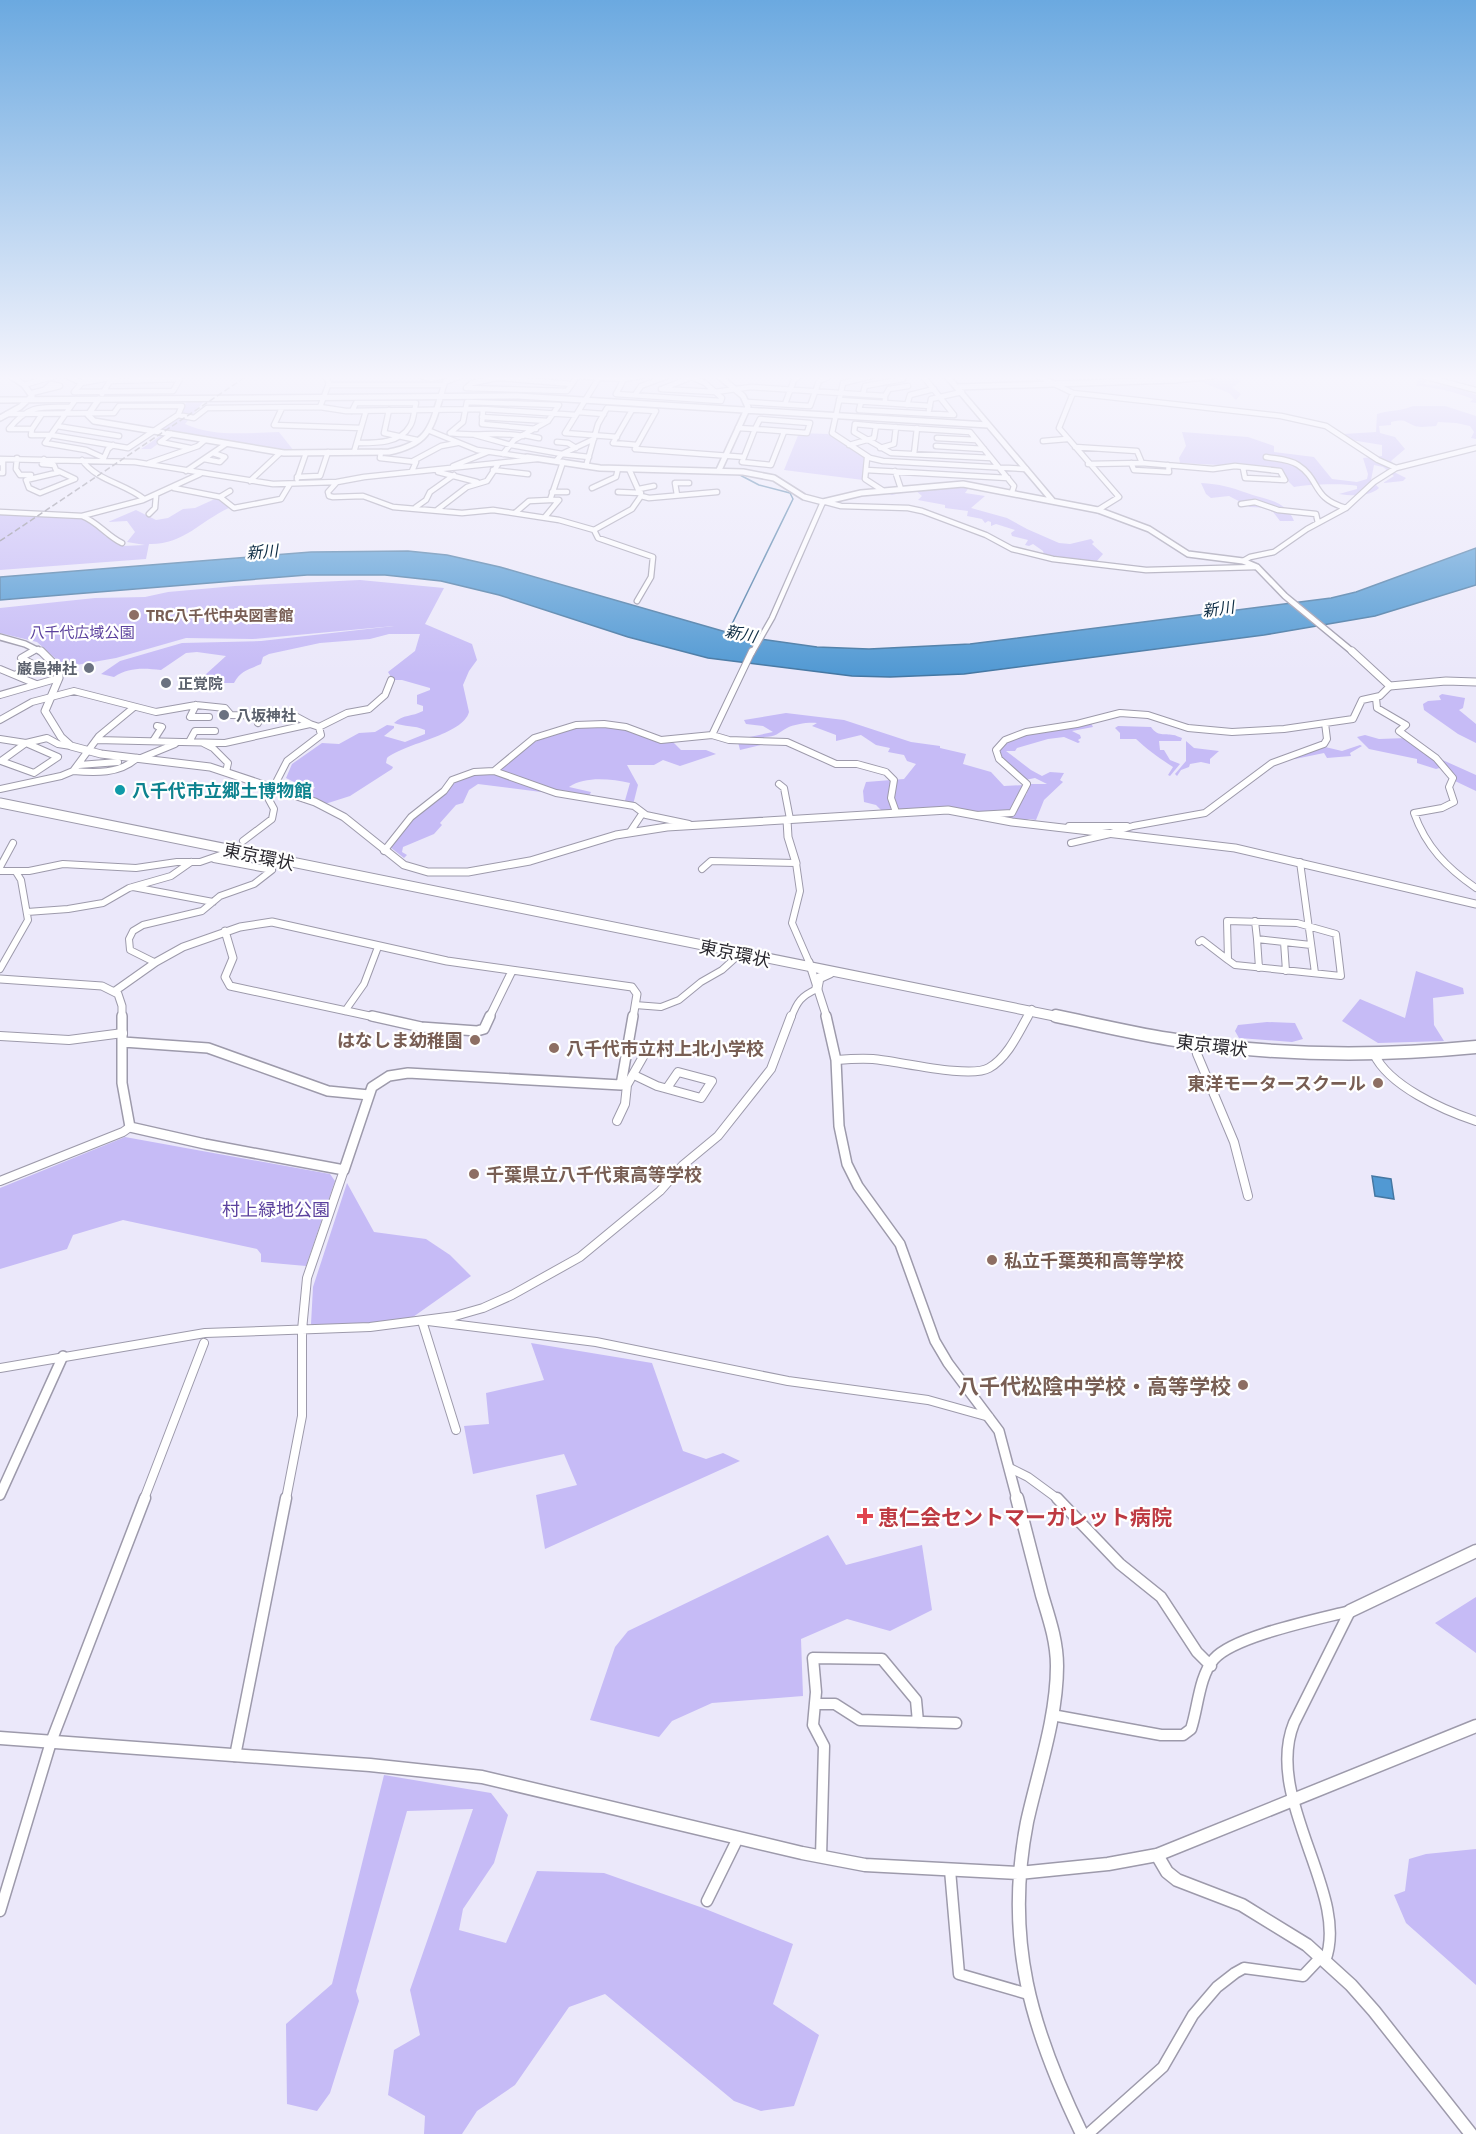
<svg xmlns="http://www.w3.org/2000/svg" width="1476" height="2134" viewBox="0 0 1476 2134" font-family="'Exo 2','Noto Sans JP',sans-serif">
<rect width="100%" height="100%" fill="#ebe8fa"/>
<path fill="#c6bbf6" d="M1213,376H1248L1240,378L1241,382L1232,387L1241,394L1236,400L1229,393L1199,381Z
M1415,376L1428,378L1424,384L1439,386L1443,381L1471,390L1469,392L1476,395V403L1470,402L1473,399C1455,392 1435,387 1416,386L1418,377Z
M187,401H204L185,424C214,437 245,433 279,432L294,451L285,453L171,434L151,449H141L163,434L155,431L178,417Z
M1413,406H1445L1476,416V439L1471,438L1474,432L1470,426L1456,423L1438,422L1436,426C1430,426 1420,428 1415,426C1403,421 1406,419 1391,422V425L1379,426L1380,433L1395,437L1405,449L1391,461L1394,464L1390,470L1406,478L1403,481L1383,483L1394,476L1383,467L1374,465L1371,480L1379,488C1369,497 1352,496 1339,494L1357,489V486C1347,483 1305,484 1294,487L1288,481L1283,470L1275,468L1180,463L1179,458L1186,446L1182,432L1248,437L1274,446V452L1314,457L1332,479L1357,482L1367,479L1368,474L1363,458L1382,456V445L1351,440L1343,434L1376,432L1377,414C1389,410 1403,411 1413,406Z
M799,433L828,434L870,458H867L863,480L784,470Z
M1201,483C1220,484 1230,487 1247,493C1266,500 1286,500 1294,521H1280L1270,508L1250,507L1229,496L1211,498L1206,494Z
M970,486L965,493L985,496L971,508L1007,518L1027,529L1059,543L1070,544L1091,539L1094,542L1092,544L1103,554L1096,562L1044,555L1043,551L1033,544L1029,546L1025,545L1028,540L1012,536L1011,533L1015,530L996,524L991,526V522L988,521L985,523L982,519L967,516L968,511L945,508V505L918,500L922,496L915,490L892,495L885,492Z
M217,498L231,507C201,520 184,545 149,544L146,559L0,570V513L82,517L96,525L105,536L123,546L145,545L127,542L135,532L127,521L108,522L136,510L156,520L168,518L183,509L195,508Z
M360,580L444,588L425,624L472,644L477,660L469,671L463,685L469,712C463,735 405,743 387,758L386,763L393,767L392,769L350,796L325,804L301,794V792H312L315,787L296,783L286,778L292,764L322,743L339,744L359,733L375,732L387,725L394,726V728L384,736L405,742L425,734V730C414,725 405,727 394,723C403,714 412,717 423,711V706L417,704V695L430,690V688L402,680H393L388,672L415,651L420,634H389L370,639L320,643L269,654L263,657L261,664C248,670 241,670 234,683H223L215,692L204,690L209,683L205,675L226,656L197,652L186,653L161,670C144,668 129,667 114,677L101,674L120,661L182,643L261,641L394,626L253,639L186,638L116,658L65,667L37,642L0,633V608L95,598L145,597L168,592L235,586Z
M1442,694L1465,698L1463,708L1459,710L1476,724V743L1458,734L1424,710L1423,704L1428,701L1441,700L1439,696Z
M786,713L844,720L911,742L940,746V748L966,754L963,764L991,772L1004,786L1024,785L1021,795H1026L1030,784H1047L1035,778L1025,780L1002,759L997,750C1017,726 1063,727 1091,723L1093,727L1072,731L1080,735L1081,738L1078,740L1080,742L1078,743L1064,737L1048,739L1017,748L1015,751H1006L1031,770L1042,776L1050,772L1064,773L1060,780L1063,782L1044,800L1036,820L1029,819L1021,822L1002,817L940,808L882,811L876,805L864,802L863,791L866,782L904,779L916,764L907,761L904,755L888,752L890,748L876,745L861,735L836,741V735L812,726L817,723C809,722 794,724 787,728C778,733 776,737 764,737L765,744L740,750L738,742L740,739L773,732L763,726L746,724L744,720Z
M603,725L671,740L681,750H706L716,754L680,766L663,760L654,765H627L638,785L633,805L624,804L630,783C611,779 585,776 569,787L591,792L588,798L478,784L469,790L463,803L456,805L440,823L442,825L434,834L403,847L402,852L407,855L404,858L390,847C409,821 441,782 473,773C481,771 492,772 501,772L500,768C540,734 552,731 603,725Z
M1118,726L1151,727C1158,737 1164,733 1173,735C1176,735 1178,737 1182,738L1181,741H1159L1160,750H1164L1170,760L1180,764L1170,776L1168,775L1173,767C1159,758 1148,750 1136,739H1120V733L1115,728Z
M1365,735L1379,739L1407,738L1427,753L1476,775V791L1455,781L1443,767L1436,769L1417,763V759L1369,749L1357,737Z
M1186,741L1194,748L1219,751L1210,759V764L1201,762L1190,764L1189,767L1181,770L1177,776L1175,774L1186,761Z
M1360,745L1362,746L1350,753L1351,756L1327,758L1324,753L1295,759H1286L1321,746L1342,751Z
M1416,971L1463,988L1464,994L1433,998L1434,1025L1444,1041L1378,1043L1342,1021L1360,999L1405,1018Z
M1267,1022L1295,1023L1303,1039L1292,1042L1239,1038L1235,1031L1238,1025Z
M125,1137L330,1174L335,1181L306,1266L261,1262V1254L257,1249L123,1220L73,1235L67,1249L0,1269V1188Z
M347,1183L374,1232L426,1239L450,1255L471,1276L413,1317L368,1324L314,1327L311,1324L313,1287Z
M531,1343L652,1363L683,1451L706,1459L723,1453L740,1461L545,1549L536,1495L577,1485L564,1454L473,1474L464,1426L489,1424L486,1393L544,1380Z
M828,1535L846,1565L922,1545L932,1610L890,1631L847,1619L801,1639L803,1696L712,1703L672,1721L659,1737L590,1720L615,1647L628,1631Z
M1476,1597V1653L1435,1623Z
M384,1775L491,1793L508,1815L494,1863L463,1909L459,1930L506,1943L537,1871L604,1873L703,1908L793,1944L773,2004L819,2035L794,2106L761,2111L734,2101L605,1994L569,2007L515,2085L477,2111L462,2134H424L425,2116L388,2095L394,2050L420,2035L410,1990L473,1809L407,1811L356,1991L359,2001L330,2093L317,2111L287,2104L286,2024L332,1984Z
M1476,1849V1985L1406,1923L1394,1895L1405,1891L1409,1859L1426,1854Z"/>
<path fill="#5199d3" stroke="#4577a2" stroke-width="1.5" d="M1476,548V585L1375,616L1264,635L964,674L890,677L852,676L708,658L628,637L499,595L441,581L385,575H307L0,600V577L311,552L408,551L447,555L500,567L740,636L817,647L869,649L970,644L1331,598L1356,592Z
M1372,1176L1391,1179L1394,1199L1375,1196Z"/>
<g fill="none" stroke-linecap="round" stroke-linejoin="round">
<path stroke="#4577a2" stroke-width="1.5" d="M725,632L731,626L793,499L790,493L759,485L738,474"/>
<defs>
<path id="minor-far3" d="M67,376L82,383
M93,376L86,378L74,392L173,391L180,379
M421,376L432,379L443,376
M577,376L624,379L641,376
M600,376L565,433L617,437
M872,376L843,383L832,433L870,458L883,461L1026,469
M1038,376L1073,393L1281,416L1326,426L1378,460L1396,468
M1423,376L1476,390
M498,378L572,384L567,391L466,388L472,383Z
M624,379L616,394L721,401L722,398L705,383L689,376
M81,383L115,377
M51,384L60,386L44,390Z
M572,384L577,376
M24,385L55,376
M328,385H443
M664,388L692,377
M661,389L715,392L751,387L885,396V403
M32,393L44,390
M1073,393L1059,428L1119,497L1098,510
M102,394L110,381L180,379
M863,394L865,386L903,379
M441,395L445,382L461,376
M635,395L641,386L668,376
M885,396L889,389L908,386
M76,399L45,443L86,450L104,458L108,449L113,445
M839,400L930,406
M747,402L810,406L819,381L830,376
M861,402L859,410L954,415L923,376
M785,404L794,380L799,376
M907,405L910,395L934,389
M320,407L329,383L325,376
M282,408L274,425L361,428
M483,409L482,424L536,429
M389,410L384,433L417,440
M632,410L613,443L637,445
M929,410L931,399L962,392
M352,411L356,403H416C414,410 414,420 410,426C400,444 374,443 357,443
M578,412L604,414
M7,414L114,413L119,406H182L178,415L128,448L51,435H31L32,429L42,414
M178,415L194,418L207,408L320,407L346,411L483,409L576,415
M482,417L548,421
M760,419L810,423L807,433L755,429Z
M57,426L119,436
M876,426L855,424L854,432L891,453L991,458
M738,428L755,429
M32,429H9C29,404 41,407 70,407
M755,429L742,462L771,465L784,432
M430,431L477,450L525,457
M450,433L463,422L467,402L559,405L548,421L514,440L503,454
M450,433C475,437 499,431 523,436
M171,434L160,442L190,448
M475,435L511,445L562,454L594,439
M524,435L539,438
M937,438L976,440
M1043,441L1067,439
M557,442L568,443L576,448
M849,445L874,438L876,426L970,432L1014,486L1012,492
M936,446L984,449
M636,447L635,449L744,457
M1075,447L1137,451L1142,463
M880,448L894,444L896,427
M354,452L366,411
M381,452L380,458L416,462L412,471
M914,454L917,428
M1266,457C1276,459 1289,459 1298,465C1321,480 1311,498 1346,508
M17,458L16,469L20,475H31
M870,458H867L865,479L882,490
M0,459L135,462L273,484L337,482
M44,459L42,464L54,465L56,470L75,479L40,493L29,488L26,480L60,472
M204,459L220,462L225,457L213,453
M537,459L364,477L337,482L328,492L329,496L333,497L363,496L393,507L462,513L493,510L559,520L594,530L632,509L641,496L629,469
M82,460C97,481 124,483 144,499
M413,461L441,446L457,443
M556,461L562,454L589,457
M0,463L3,462V473H0
M149,463L198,446L205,440
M1131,463L1134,470L1169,472L1168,465
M1088,464L1142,463L1213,469L1235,466L1280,471L1285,480L1245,478L1243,468
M453,466L488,452
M586,466L598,424L607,408L656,411L637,445
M493,470L528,474
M866,470L1008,478
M186,471L226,444
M895,471L901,489
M438,472L477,482
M297,477L320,476L328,452
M297,479L306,453
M250,481L280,453
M174,488L220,497L234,508L281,499L290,484
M592,488L616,477L618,469
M639,489L654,486
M552,492H567
M618,492L641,493
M677,495L675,483H689
M641,496L649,498L717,492
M220,497L230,491
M826,502L841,506L908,508L922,511L986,535L1012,549L1053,559L1146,570L1257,567
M1241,504L1255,502L1278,510L1316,514L1318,523
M416,507L426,500L430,492L454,475
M437,510L467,487L487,481L499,463
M0,512L82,516C98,522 107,536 122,543
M515,513L529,501L550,500
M149,514L155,508L156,496
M82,516L143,500L200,474
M545,517L559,500H550L563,462
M594,530L598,538L653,557L651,577L637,601
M1243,561L1250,557L1274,552L1307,529L1346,508L1374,482L1396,468L1476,448
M30,653L38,649
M752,653L772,618L823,502"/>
<path id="minor-far2" d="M0,669L36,684
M15,675L35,665L21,658L33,651
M0,695L59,678
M1376,698L1377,708L1406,725L1399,731L1436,758L1453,778L1449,787L1454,802L1442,808L1414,813C1426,847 1447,868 1476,888
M196,705L190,717H209
M0,720L32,702L74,691L156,712L196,705L225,708L231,715L295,716L310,724
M258,723L262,714
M712,735L752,651
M0,739L26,743L47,738L58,744L71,746
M96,740L225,743L310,724L319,727L347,713L369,709L385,695L391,680
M153,741L162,727L157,726
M189,742L195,731H215
M26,743L58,757L34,773L1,761Z
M203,743L213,748L228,763L226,772
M141,758L175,744
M79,765L118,762
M73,771C95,773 120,774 137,758
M494,771L534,738L576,725L604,724L626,727L661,740L712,735L729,740L787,742L836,764H857L886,772L894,780L891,798L896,812
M779,784L784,788L790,819
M0,789L61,776L73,771L99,736L133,708
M976,815L1012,813L1027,784L999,759L996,750L1005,740L1026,732L1077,724L1120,713L1148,715L1188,728L1232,732L1284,729L1353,719L1362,700L1380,696L1390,686
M1069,826H1127
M630,832L642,814
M1110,833L1133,826L1205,813L1272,763L1324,744L1327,739L1325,723
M243,841L272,819L274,809L268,798L287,761L321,735L319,727
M1071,843L1110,834
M384,851L411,817L444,791L452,780L474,772L494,771L556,793L634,806L646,815L689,824
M1300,862L1315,973
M0,867L13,843
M702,869L711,861L796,863L800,891L792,923L809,962
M0,871H29L63,864L136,868L177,862H200L223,854
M133,887L213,902
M27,912L68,909L103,903L129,888L171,876L191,862
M1227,921L1297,923L1336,934L1341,976L1235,965L1228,960Z
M1255,921L1257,939L1311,945
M1257,939L1259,968
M1199,942L1202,940L1228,960
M1284,942L1286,971
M154,962L130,950L129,939L133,931L143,925L202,911L220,896L254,884L272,870L214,859
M0,969L28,920L21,880L16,872
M635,1005L661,1007L679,1000L701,982L722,970L743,951
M345,1011L364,984L378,947
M791,1018C797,1002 801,996 817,989
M1027,1018L1032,1009"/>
<path id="minor-far1" d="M0,1036L69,1040L123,1033
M1194,1040L1197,1054L1234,1142L1248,1196
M1374,1054C1389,1086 1443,1110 1476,1121
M836,1060C848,1059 861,1058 873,1059C898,1061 970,1079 989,1068C1007,1058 1018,1034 1028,1016
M634,1075L657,1086L701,1098L712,1081L678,1072L667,1088
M617,1121L625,1104L627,1085L644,1055
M0,1181L123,1132L130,1127
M422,1321L456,1430
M428,1321L596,1342L788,1381L928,1400L989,1417
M0,1368L205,1333L370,1327L455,1316L483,1308L512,1295L580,1257L660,1191L683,1165L718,1136L771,1069L791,1016
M1010,1468L1028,1477L1058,1499
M144,1499L204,1343
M286,1499L302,1416V1330L307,1278L344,1170"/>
<path id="minor" d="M1057,1498L1120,1564L1161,1597L1197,1652L1211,1666
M815,1704H835L860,1720L956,1723
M1052,1715L1161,1735H1183L1191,1729C1198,1708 1199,1676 1214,1659C1234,1636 1319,1619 1350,1611
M235,1756L286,1498
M821,1857L824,1746L813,1725L816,1692L813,1658L882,1659L916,1700L918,1722
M950,1870L959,1974L1028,1994
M707,1901L738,1838
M0,1911L51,1742L145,1498
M1325,1961C1351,1895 1263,1799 1294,1723L1350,1611
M1088,2134L1163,2067L1193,2015L1217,1987L1235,1973L1244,1968L1303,1976L1321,1957"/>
<path id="tertiary-far3" d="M719,376L743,396L748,407L719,470
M947,376L1052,500
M958,387L1175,380L1213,376
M99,399L88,415L94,421L284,453L389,452C428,444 431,429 441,395
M0,400L518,396L988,425
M0,418L20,407L32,396L24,385L11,376
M527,457L600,468L743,472L774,478L804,497L823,502L861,493L963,484L1098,510L1149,529L1188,554L1243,561L1257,567L1285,596L1354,653
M0,637L25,644L43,653"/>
<path id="tertiary-far2" d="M41,651L59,669V678L45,711L61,737L71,746L101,754L210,767L315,802L344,817L404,865L428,872H468L530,861L616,835L667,827L948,810L1012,822L1235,848L1476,904
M1352,651L1390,686L1446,681L1476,682
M787,820L788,837L796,863
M225,931L233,958L225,977L230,986L379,1018
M809,962L827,1018
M0,979L102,986L118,994L122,1006V1018
M115,991L156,962L183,947L240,927L272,922L447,961L632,987L637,994L633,1018
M489,1018L512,971"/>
<path id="tertiary-far1" d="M122,1016V1083L130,1127L205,1144L344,1170L372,1087L389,1076L408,1073L621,1085L633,1016
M372,1016L421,1027L477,1031L484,1029L490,1016
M826,1016L836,1060L839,1126L847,1164L858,1186L900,1244L935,1341L948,1363L999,1431L1017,1499
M123,1042L208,1048L328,1091L369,1095
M0,1495L63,1356"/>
<path id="tertiary" d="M1017,1498C1025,1530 1034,1563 1042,1595C1049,1618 1057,1641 1057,1666C1057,1718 1038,1772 1027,1822C1004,1940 1031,2029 1082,2134
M1350,1611L1476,1551
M0,1738L370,1765L482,1777L802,1853L865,1865L1019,1873L1108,1864L1157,1855L1476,1726
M1157,1855L1167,1872L1177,1880L1242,1905L1307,1945L1351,1985L1374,2011L1471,2134"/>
<path id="trunk-far1" d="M0,803L1064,1018
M817,988L819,978L830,973"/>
<path id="trunk" d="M1056,1016C1094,1024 1131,1033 1169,1039C1271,1056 1374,1057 1476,1047"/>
</defs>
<use href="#minor-far3" stroke="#9d9aab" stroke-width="7"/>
<use href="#minor-far2" stroke="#9d9aab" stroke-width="8"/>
<use href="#minor-far1" stroke="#9d9aab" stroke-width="10"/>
<use href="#minor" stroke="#9d9aab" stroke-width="13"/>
<use href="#tertiary-far3" stroke="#9d9aab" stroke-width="8"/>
<use href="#tertiary-far2" stroke="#9d9aab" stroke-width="9"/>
<use href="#tertiary-far1" stroke="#9d9aab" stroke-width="12"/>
<use href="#tertiary" stroke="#9d9aab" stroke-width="15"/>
<use href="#trunk-far1" stroke="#9d9aab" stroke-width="11"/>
<use href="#trunk" stroke="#9d9aab" stroke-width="15"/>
<use href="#minor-far3" stroke="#fff" stroke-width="4.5"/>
<use href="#minor-far2" stroke="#fff" stroke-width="6"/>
<use href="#minor-far1" stroke="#fff" stroke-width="8"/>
<use href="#minor" stroke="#fff" stroke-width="10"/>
<use href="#tertiary-far3" stroke="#fff" stroke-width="5"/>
<use href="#tertiary-far2" stroke="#fff" stroke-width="7"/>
<use href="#tertiary-far1" stroke="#fff" stroke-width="9"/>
<use href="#tertiary" stroke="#fff" stroke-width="12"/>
<use href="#trunk-far1" stroke="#fff" stroke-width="9"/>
<use href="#trunk" stroke="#fff" stroke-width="12"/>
<path stroke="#85838f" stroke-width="1.5" stroke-dasharray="6 3" stroke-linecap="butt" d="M0,541L247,376"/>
</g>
<linearGradient id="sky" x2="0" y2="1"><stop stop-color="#6ba9e0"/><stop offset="0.56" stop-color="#f6f5fd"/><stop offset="1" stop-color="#f6f5fd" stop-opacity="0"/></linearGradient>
<rect width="1476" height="674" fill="url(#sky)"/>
<g fill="#8d6e63" stroke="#fff" stroke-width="2">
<circle cx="134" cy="615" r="6"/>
<circle cx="475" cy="1040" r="6"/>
<circle cx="554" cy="1048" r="6"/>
<circle cx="1378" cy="1083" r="6"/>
<circle cx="474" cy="1174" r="6"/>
<circle cx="992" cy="1260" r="6"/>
<circle cx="1243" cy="1385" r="6"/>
</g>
<g fill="#6b7280" stroke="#fff" stroke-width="2">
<circle cx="89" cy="668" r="6"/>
<circle cx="166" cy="683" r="6"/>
<circle cx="224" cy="715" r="6"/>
</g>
<circle fill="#0f9aa8" stroke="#fff" stroke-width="2" cx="120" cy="790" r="6"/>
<path fill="#e0444e" stroke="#fff" stroke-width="2" d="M862 1507h6v6h6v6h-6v6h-6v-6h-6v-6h6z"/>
<g text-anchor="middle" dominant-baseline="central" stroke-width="4.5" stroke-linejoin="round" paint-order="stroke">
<g font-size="15" font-weight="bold" fill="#785e54" stroke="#fff" text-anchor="start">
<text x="146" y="615">TRC八千代中央図書館</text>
</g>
<g font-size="15" fill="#5c429e" stroke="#fff">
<text x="82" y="632">八千代広域公園</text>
</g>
<g font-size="15" font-weight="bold" fill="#5b616d" stroke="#fff" text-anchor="start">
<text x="77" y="668" text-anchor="end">巌島神社</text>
<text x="178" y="683">正覚院</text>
<text x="236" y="715">八坂神社</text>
</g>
<g font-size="16" font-style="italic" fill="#0e2d45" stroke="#fff">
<text transform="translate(262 551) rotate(-5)">新川</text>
<text transform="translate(1218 608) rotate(-8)">新川</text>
<text transform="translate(741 633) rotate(12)">新川</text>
</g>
<g font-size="18" font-weight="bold" fill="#0d838f" stroke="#fff" text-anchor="start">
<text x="132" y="790">八千代市立郷土博物館</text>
</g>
<g font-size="18" fill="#2a282f" stroke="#fff">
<text transform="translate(259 856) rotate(12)">東京環状</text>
<text transform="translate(735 953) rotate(12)">東京環状</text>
<text transform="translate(1212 1045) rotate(7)">東京環状</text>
</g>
<g font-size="18" font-weight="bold" fill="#785e54" stroke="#fff" text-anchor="start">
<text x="463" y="1040" text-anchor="end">はなしま幼稚園</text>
<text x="566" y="1048">八千代市立村上北小学校</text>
<text x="1366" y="1083" text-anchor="end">東洋モータースクール</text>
<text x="486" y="1174">千葉県立八千代東高等学校</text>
<text x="1004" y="1260">私立千葉英和高等学校</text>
</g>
<g font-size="18" fill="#5c429e" stroke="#fff">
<text x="276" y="1209">村上緑地公園</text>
</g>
<g font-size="21" font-weight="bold" fill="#785e54" stroke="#fff" text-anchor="end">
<text x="1231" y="1385">八千代松陰中学校・高等学校</text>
</g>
<g font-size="21" font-weight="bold" fill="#be3a42" stroke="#fff" text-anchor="start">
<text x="878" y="1516">恵仁会セントマーガレット病院</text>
</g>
</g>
</svg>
